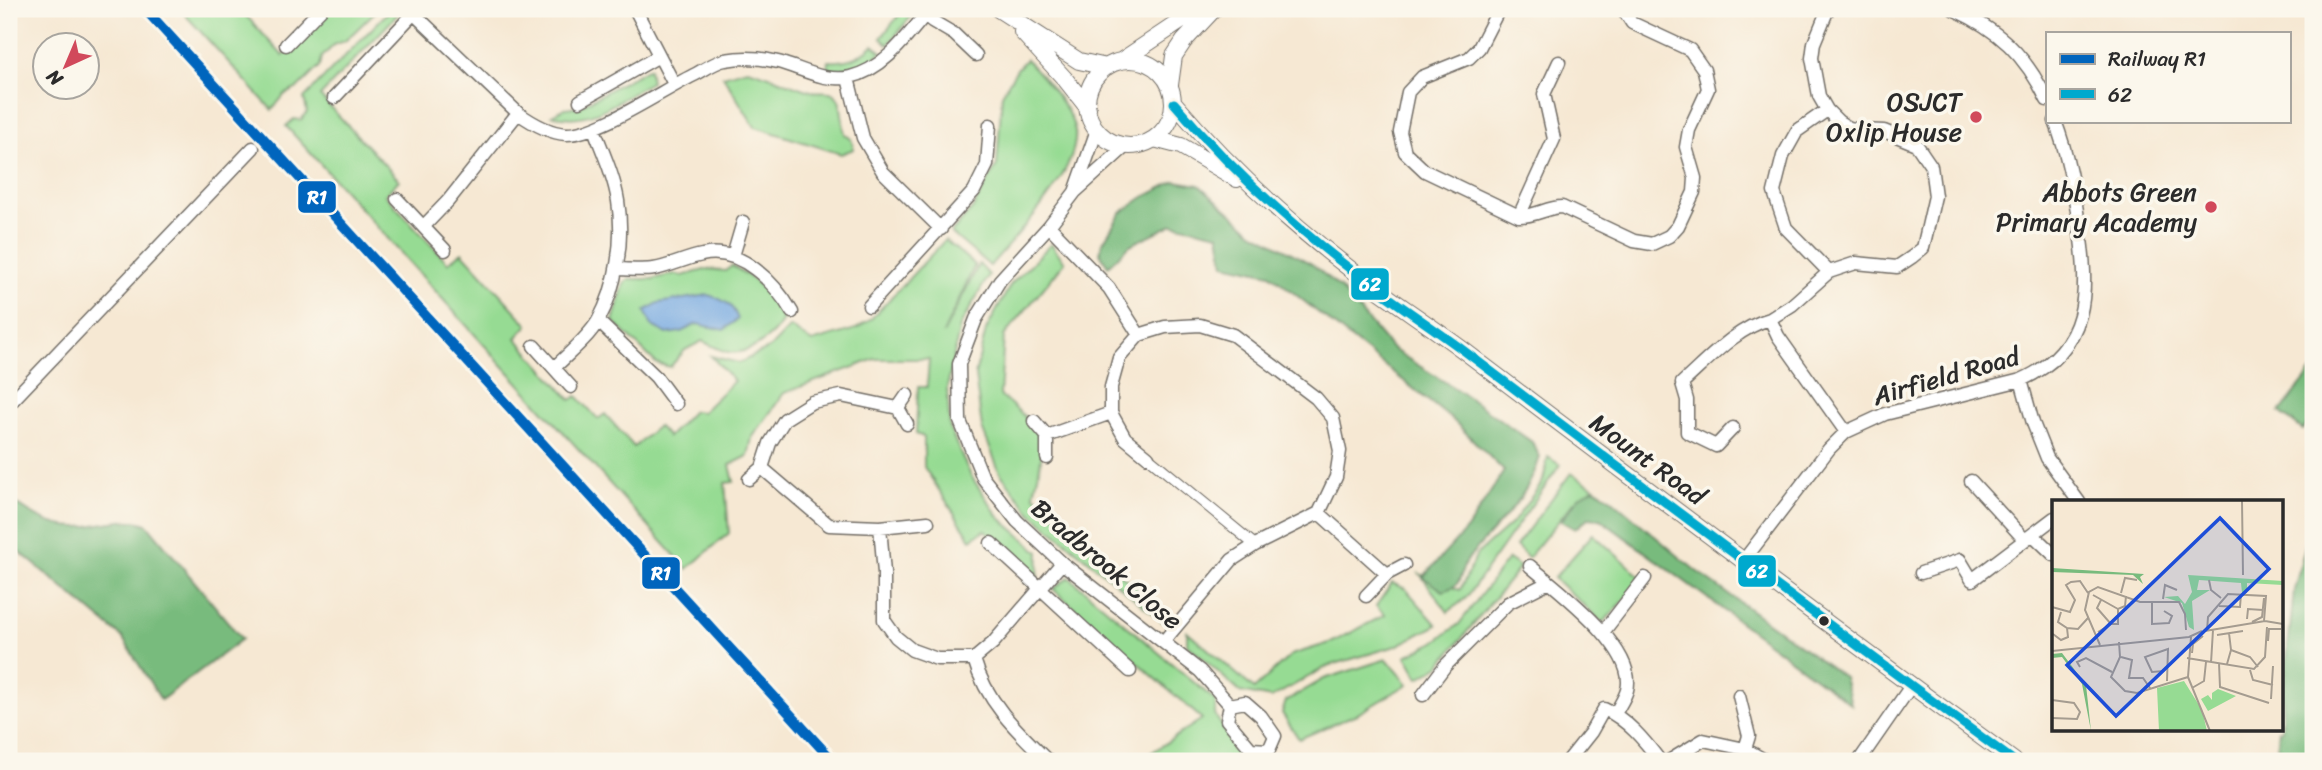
<svg xmlns="http://www.w3.org/2000/svg" width="2322" height="770" viewBox="0 0 2322 770" font-family="Sriracha,sans-serif">
<rect width="100%" height="100%" fill="#fbf7ec"/>
<filter id="ink" filterUnits="userSpaceOnUse"><feTurbulence type="fractalNoise" baseFrequency=".0143" numOctaves="2"/><feDisplacementMap in="SourceGraphic" scale="14" xChannelSelector="R" yChannelSelector="G"/><feConvolveMatrix kernelMatrix="1 2 1 2 8 2 1 2 1" color-interpolation-filters="sRGB"/></filter>
<filter id="wash" filterUnits="userSpaceOnUse"><feTurbulence type="fractalNoise" baseFrequency=".00686" numOctaves="4" result="noise"/><feDisplacementMap in="SourceGraphic" scale="28" xChannelSelector="R" yChannelSelector="G"/><feGaussianBlur stdDeviation="1.57" result="paint"/><feColorMatrix in="noise" values="0 0 0 0 0 0 0 0 0 0 0 0 0 0 0 0 0 1.4 0 .05"/><feComposite in="paint" operator="in"/></filter>
<g filter="url(#wash)">
<rect width="100%" height="100%" fill="#f6e8d3"/>
<path fill="#96db93" stroke="#60835f" stroke-width="2" d="M180,9H240L283,56L328,9H378L345,41L335,44L322,57L320,66L298,88L285,94L272,110Z
M391,9H398L401,11L320,96L399,180L385,195L448,263L462,252L528,325L516,338L571,400L577,396L598,419L605,414L634,447L658,426L668,437L693,411L702,412L734,381L711,356L739,363L770,348L790,327L812,342L856,329L870,320L945,240L975,265L943,334L979,264L989,275L960,326L947,388L950,430L971,476L999,517L1039,552L1038,576L985,530L971,539L924,467V437L916,434L918,387H927L929,359H875L784,393L752,438L748,456L730,465L734,482L725,483L729,533L687,569L286,126L294,119L301,120L307,112L304,98Z
M904,9L913,14L888,45L881,38Z
M873,45L882,52C864,66 850,72 827,72L828,61C846,62 860,58 873,45Z
M1026,59C1042,76 1071,108 1075,131C1080,172 1016,235 990,266L951,233L973,208L997,165L1002,94L1017,69Z
M649,68L651,82C617,101 591,126 552,115L565,108L580,106Z
M747,69C769,74 789,85 811,91C820,93 831,88 837,97C843,104 842,124 845,134L851,139L854,149L841,154L755,127L723,76Z
M1051,244L1065,262L1004,336L1000,395C1011,405 1038,425 1041,439C1044,457 1037,477 1034,494L1073,534L1172,618L1163,622L1031,513L1000,473L982,428L975,375L986,330L1011,284Z
M732,266C752,276 778,299 783,320C774,337 748,356 728,352C720,350 710,345 702,341L685,350L670,367L656,363L613,321L624,284L630,279H653L674,274L682,276L708,269L725,271Z
M1548,457L1560,465L1466,598L1448,612L1420,574L1460,590L1477,554L1514,521L1543,481Z
M1571,473L1601,492L1574,502L1528,558L1516,546Z
M1593,534L1643,579L1603,623L1554,578Z
M1508,559L1520,567L1440,665L1419,678L1406,656L1433,643L1459,624Z
M1069,577L1216,701L1215,715L1244,761H1139L1202,719L1053,589Z
M1392,583L1406,589L1437,625L1396,646L1328,666L1271,698L1240,692L1187,644V631L1254,689L1291,655L1333,642L1385,615L1376,606Z
M1387,659L1408,684L1359,713L1299,739L1282,713L1286,701L1324,679Z"/>
<path fill="#78bb7d" stroke="#527354" stroke-width="2" d="M1175,181L1199,185L1253,232L1312,264L1341,289L1391,348L1459,391L1532,442L1540,457C1526,503 1497,523 1468,559C1456,574 1468,583 1443,591L1423,577L1467,529L1504,471L1455,422L1270,274L1224,264L1219,234L1173,224L1130,245L1108,266L1100,253L1102,244L1121,213L1142,198Z
M2313,370V417L2303,430L2280,412Z
M1594,488L1610,498L1695,570L1844,677L1851,704L1600,519L1588,518L1575,529L1561,521L1579,497Z
M9,498C32,516 57,531 88,526C109,523 126,517 147,524L242,639L161,700L122,637L9,543Z
M2313,516V761H2276L2279,730H2282V705L2294,590Z"/>
<path fill="#75a8e1" stroke="#506a86" stroke-width="2" d="M708,295C724,300 732,303 738,319L724,330L697,324L681,332L667,334L652,326L645,311L658,303Z"/>
</g>
<g filter="url(#ink)">
<g fill="none" stroke-linecap="round" stroke-linejoin="round">
<defs>
<path id="pedestrian" d="M1148,457L1255,545"/>
<path id="minor" d="M409,9L518,113C532,123 549,133 566,134C598,135 664,89 696,74C705,69 715,62 725,60C742,57 762,58 778,62C801,68 825,83 850,77C885,69 908,35 930,9
M635,9L674,84
M917,9L932,21L954,34L976,55
M1499,9L1479,48L1469,58L1422,77L1408,92L1400,132L1405,152L1425,171L1519,216C1534,217 1547,207 1562,207L1634,241L1652,244L1669,236L1678,226L1694,192L1695,178L1686,147L1689,130L1708,89L1704,70L1690,50L1632,23L1623,9
M1828,9L1814,43L1812,58L1819,96L1827,110L1839,122L1849,128L1860,130L1884,131L1916,144L1931,166L1935,196L1923,248L1912,257L1897,267L1856,263L1829,272L1792,305L1770,319L1778,336L1846,432
M1953,9C1999,30 2025,54 2047,100
M286,45L321,9
M848,78L863,138L883,172L941,229
M334,98L414,13
M580,101L659,56
M1827,110L1797,131L1783,156L1774,192L1786,228L1829,272
M1126,146L1075,192L1049,226L1000,280L976,319L959,364L960,421L983,478L1017,521L1062,563L1200,671L1230,705
M1075,192L1097,130
M397,199L445,250
M1519,216L1554,139L1544,94L1559,62
M424,226L448,201L518,113
M1049,226L1109,288L1139,335
M733,256L743,222
M616,269C628,269 642,271 654,269C671,266 686,258 702,255C741,246 775,283 792,312
M869,306L974,191L987,165L990,125
M598,321L656,377L676,404
M534,346L571,387
M554,368C569,353 587,339 598,321C617,287 624,239 618,201C614,176 603,153 594,129
M2021,380L2033,423L2047,458L2079,502
M9,404L253,148
M1034,421L1047,436V458
M907,424L898,408L907,395
M1733,428L1716,446L1687,432V400L1682,383C1708,360 1736,328 1770,319
M1047,436L1111,413
M1148,457L1125,438L1111,413V387L1119,358L1139,335L1165,327L1200,325L1233,335L1316,398L1333,418L1340,451L1336,477L1319,513L1255,545L1232,560L1164,641
M762,468L829,525L880,527L928,522
M749,479L762,468L770,443L785,419L812,402L841,396L898,408
M1971,481L2024,539
M1319,513L1387,574
M880,527L884,573V620L896,637L912,650L937,659H974L993,643L1062,563
M2033,535L2054,555
M991,543L1130,671
M1744,560L1829,449L1846,432L1885,414L2021,380C2091,349 2089,290 2079,225C2074,189 2068,155 2055,121
M1530,566C1558,590 1638,649 1627,690C1625,698 1619,706 1615,714
M1921,573L1960,560L1972,580L2054,518
M1366,596L1387,574L1404,565
M1604,631L1645,578
M974,659C986,702 1017,731 1048,761
M1423,695L1445,666L1508,603L1549,582
M1739,696L1749,736L1745,749
M1230,705L1245,702L1261,716L1275,736L1269,750
M1230,705L1227,720L1251,749L1269,750
M1568,761L1591,732L1604,709C1627,719 1645,741 1660,761
M1669,761L1703,740L1745,749L1766,761
M1859,761L1911,686"/>
<path id="tertiary" d="M998,9L1079,61L1107,67
M1022,32L1065,79L1088,108
M1087 103a43 43 0 1 1 86 0a43 43 0 1 1-86 0Z
M1121,61L1199,9
M1170,85L1174,56L1184,41L1214,9
M1174,103C1225,163 1283,217 1345,265C1383,295 1424,321 1463,350C1645,488 1829,625 2014,761
M1154,139L1181,146L1237,179"/>
</defs>
<use href="#pedestrian" stroke="#726d66" stroke-width="12"/>
<use href="#minor" stroke="#726d66" stroke-width="15"/>
<use href="#tertiary" stroke="#726d66" stroke-width="18"/>
<use href="#pedestrian" stroke="#fff" stroke-width="10"/>
<use href="#minor" stroke="#fff" stroke-width="12"/>
<use href="#tertiary" stroke="#fff" stroke-width="16"/>
<path stroke="#2b2b2b" stroke-width="5" stroke-dasharray="10 5" stroke-linecap="butt" d="M145,9L833,761"/>
<defs>
<path id="bus-1" d="M1174,103C1225,163 1283,217 1345,265C1383,295 1424,321 1463,350C1645,488 1829,625 2014,761"/>
</defs>
<use href="#bus-1" stroke="#fbf7ec" stroke-width="14"/>
<use href="#bus-1" stroke="#00a9ce" stroke-width="9"/>
<defs>
<path id="rail-1" d="M145,9L833,761"/>
</defs>
<use href="#rail-1" stroke="#fbf7ec" stroke-width="16"/>
<use href="#rail-1" stroke="#0065bd" stroke-width="10"/>
</g>
</g>
<g fill="#d1495b" stroke="#fbf7ec" stroke-width="2.5">
<circle cx="1976" cy="117" r="7"/>
<circle cx="2211" cy="207" r="7"/>
</g>
<circle fill="#2b2b2b" stroke="#fbf7ec" stroke-width="2.5" cx="1824" cy="621" r="6"/>
<g text-anchor="middle" dominant-baseline="central" stroke-width="7" stroke-linejoin="round" paint-order="stroke">
<g font-size="26" fill="#2b2b2b" stroke="#fbf7ec" text-anchor="end">
<text x="1962" y="102">OSJCT<tspan x="1962" dy="30">Oxlip House</tspan></text>
<text x="2197" y="192">Abbots Green<tspan x="2197" dy="30">Primary Academy</tspan></text>
</g>
<g font-size="26" fill="#2b2b2b" stroke="#fbf7ec">
<text transform="translate(1946 376) rotate(-16)">Airfield Road</text>
<text transform="translate(1648 459) rotate(36)">Mount Road</text>
<text transform="translate(1107 564) rotate(40)">Bradbrook Close</text>
</g>
</g>
<g transform="translate(2052 500)">
<rect width="231" height="231" fill="#f6e8d3"/>
<path d="M136,75L231,81V85L195,83V93H190L189,83L147,80L145,90H158L140,101L142,130L137,127L130,103L112,97L126,96L133,104L140,92ZM132,181L150,210L155,231H107L105,188ZM166,189L184,196L156,211L149,199L156,195L160,200V193Z" fill="#96db93"/>
<path d="M0,68L92,74L88,77L91,84L81,75L0,72ZM10,153L34,185L39,231L30,184L10,157L0,158V154Z" fill="#78bb7d"/>
<path fill="none" stroke="#a59c90" stroke-width="2" d="M190,0L191,75M157,80L159,90L169,98M69,93L73,78L85,80M41,95L66,109L73,106L74,96M111,99L113,85L125,90M100,101V124L117,123L120,116L112,111M167,106L188,107L189,94M0,107L18,112L23,100L14,85L19,82L28,81L36,93M9,112L6,122L15,128L26,129L36,118M195,119L196,109L211,110M200,122L210,117L212,98M59,124H66V109M153,131L213,121L231,124M155,131L156,117L176,94L214,96L212,121M46,132L59,124L45,108L49,100M1,134L9,140L16,137L15,128M165,135L191,131M139,137L136,177L158,231M216,141L217,129H229M67,142L68,157L59,177L73,191L85,193L136,177M48,145L33,110L37,92L46,87L88,102H127L133,114L134,130M179,150L198,157L206,167M0,151L137,137L150,131M140,153L141,144L151,136M69,157L80,160L77,178H91L98,188M135,158L202,169L213,157L215,127M159,163L161,130M167,163L168,187L217,203M175,164L179,150L177,133M28,167L25,162L34,158L60,172M198,170L201,180L221,185M112,171L100,172L93,157L116,149L115,181M140,188L152,181L154,162M219,199L221,166M0,200L22,203L28,212L25,219L0,218"/>
<path fill="#1d4ed8" fill-opacity="0.15" stroke="#1d4ed8" stroke-width="3.5" d="M168,18L217,69L64,216L15,165Z"/>
<rect width="231" height="231" fill="none" stroke="#2b2b2b" stroke-width="3.5"/>
</g>
<g stroke="#fbf7ec" stroke-width="2.5">
<rect x="297" y="180" width="40" height="34" rx="7" fill="#0065bd"/>
<rect x="1350" y="267" width="40" height="34" rx="7" fill="#00a9ce"/>
<rect x="1737" y="554" width="40" height="34" rx="7" fill="#00a9ce"/>
<rect x="641" y="556" width="40" height="34" rx="7" fill="#0065bd"/>
</g>
<g font-size="19" text-anchor="middle" font-weight="bold" fill="#fff">
<text x="317" y="204">R1</text>
<text x="1370" y="291">62</text>
<text x="1757" y="578">62</text>
<text x="661" y="580">R1</text>
</g>
<rect width="2322" height="770" fill="none" stroke="#fbf7ec" stroke-width="35"/>
<rect x="2046" y="32" width="245" height="91" fill="#fbf7ec" stroke="#a8a59f" stroke-width="2"/>
<rect x="2060" y="54" width="35" height="10" fill="#0065bd" stroke="#a8a59f" stroke-width="2"/>
<text x="2108" y="66" font-size="21" fill="#2b2b2b">Railway R1</text>
<rect x="2060" y="89" width="35" height="10" fill="#00a9ce" stroke="#a8a59f" stroke-width="2"/>
<text x="2108" y="102" font-size="21" fill="#2b2b2b">62</text>
<g transform="translate(66 66) rotate(224)"><circle r="33" fill="#fbf7ec" stroke="#a8a59f" stroke-width="2"/>
<path d="M0-5L12 26L0 18L-12 26Z" fill="#d1495b"/>
<text y="-10" font-size="19" font-weight="bold" text-anchor="middle" fill="#2b2b2b">N</text>
</g>
</svg>
